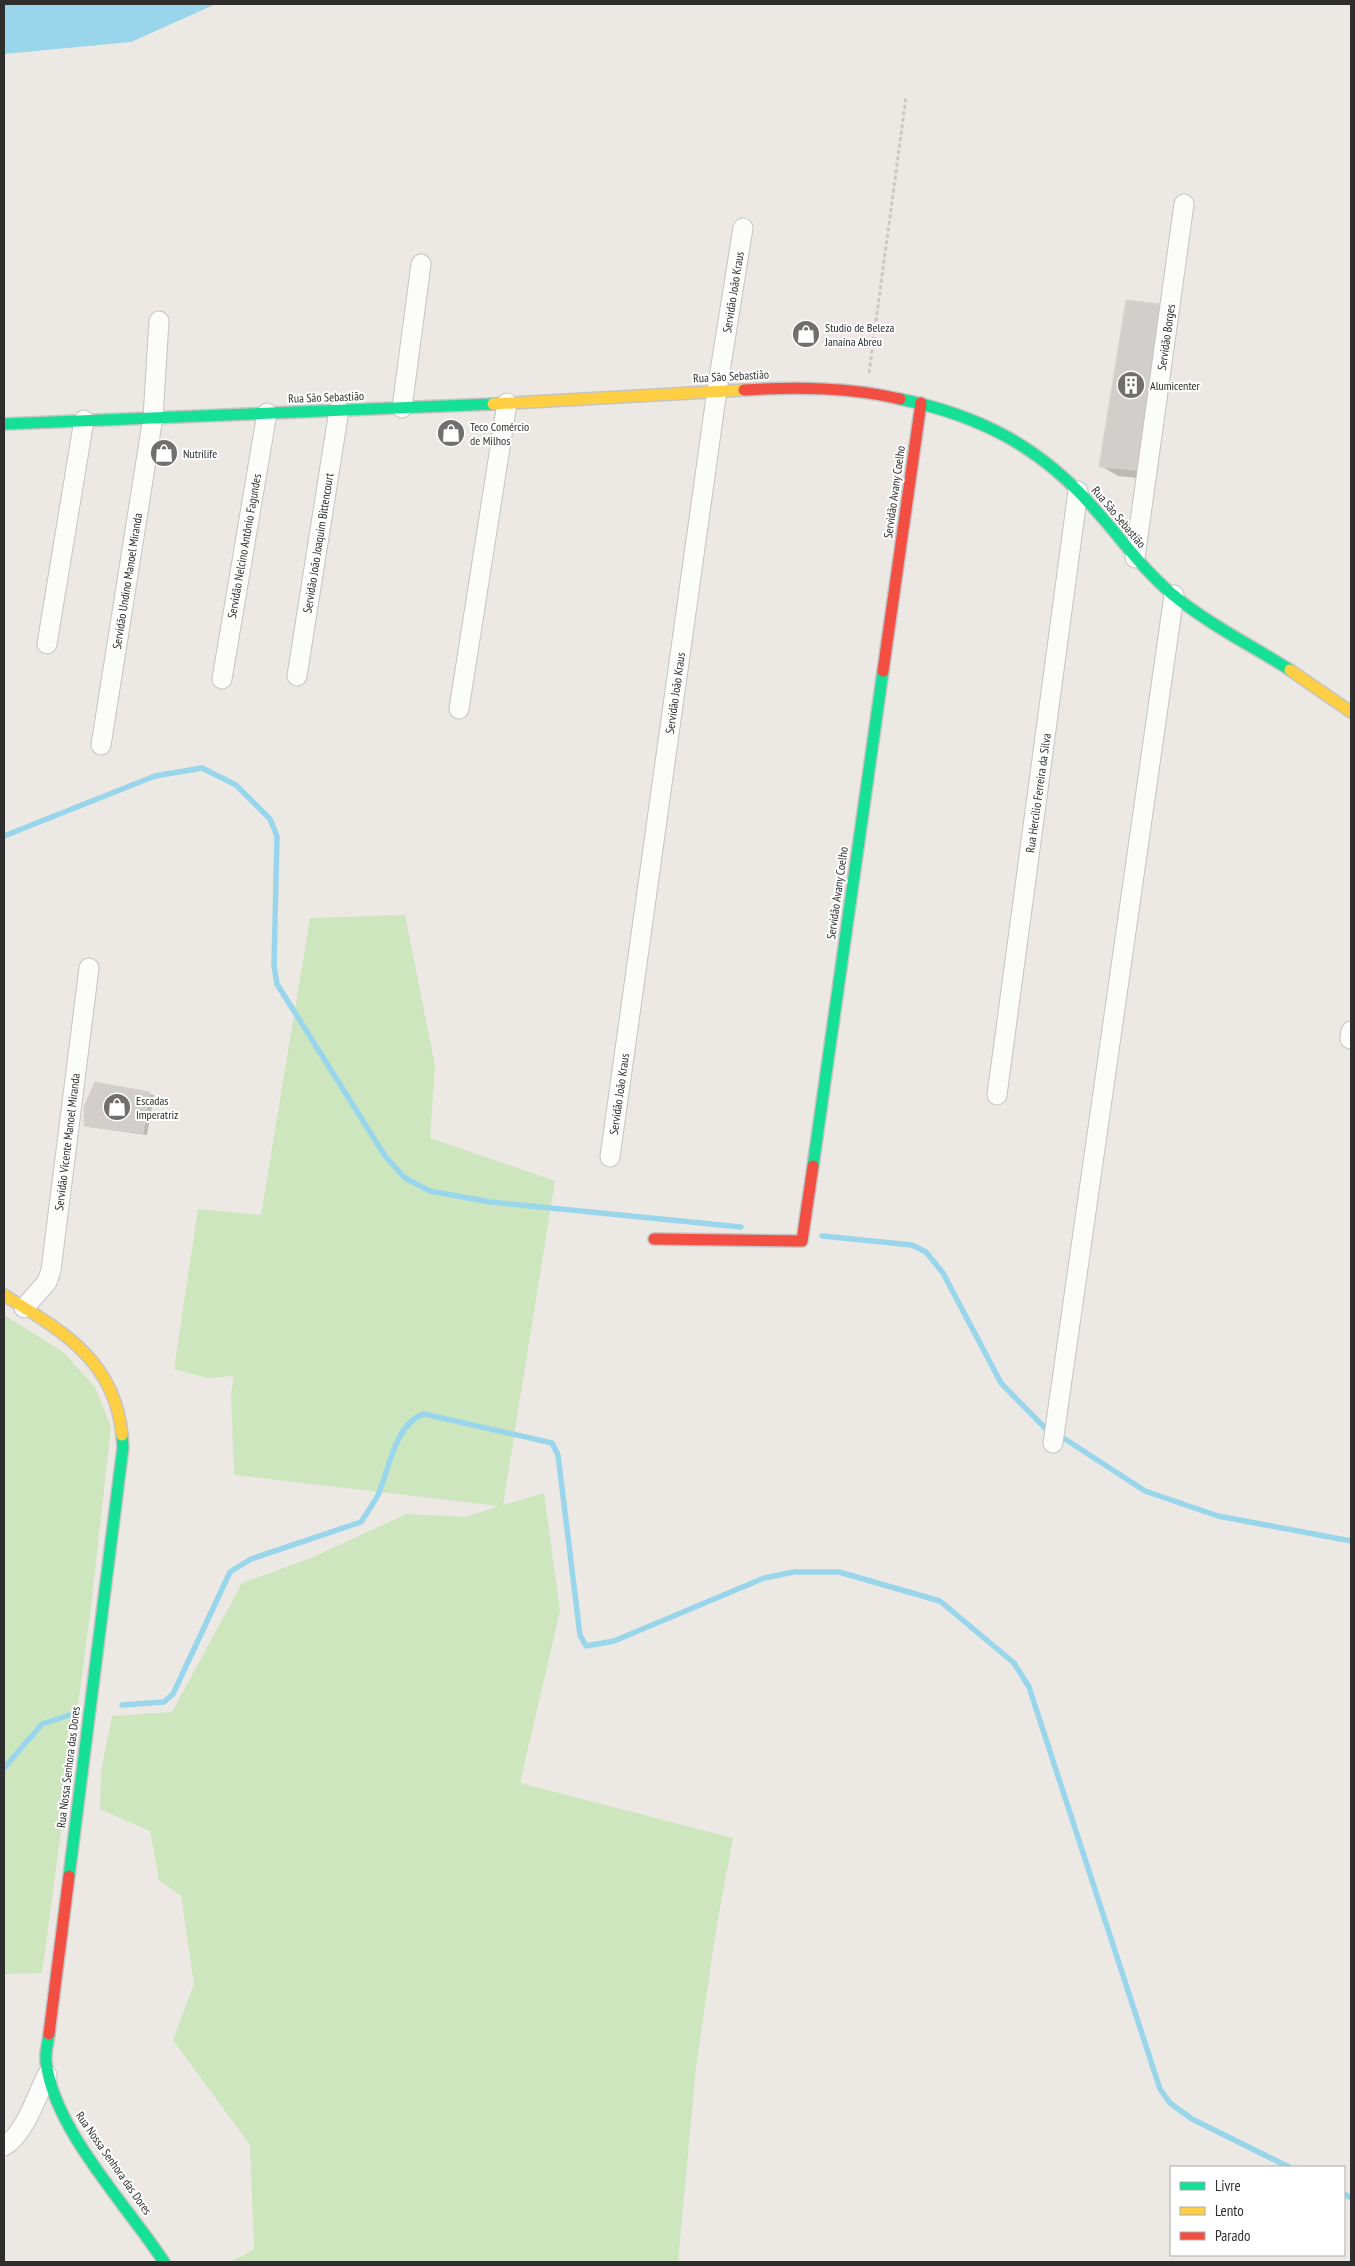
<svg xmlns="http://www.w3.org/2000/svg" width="1355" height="2266" viewBox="0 0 1355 2266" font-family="'PT Sans Narrow',sans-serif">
<rect width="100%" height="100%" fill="#ece8e4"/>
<path fill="#cee6be" d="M405,915L435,1066L430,1138L555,1181L503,1505L544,1493L560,1611L520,1783L733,1838L717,1924L696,2068L678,2262H230L254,2250L250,2145L173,2040L194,1984L181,1896L159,1880L150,1831L100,1809L101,1771L112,1716L172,1712L242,1583L311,1558L406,1514L466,1517L499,1506L234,1475L231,1394L234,1376L207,1378L174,1369L198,1209L261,1215L310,918Z
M4,1315L63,1352L95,1387L111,1427L90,1615L42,1973L4,1974Z"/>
<path fill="#99d6ec" d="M4,4H216L131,42L4,54Z"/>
<path fill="#0003" d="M1161,306L1178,316L1156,480L1118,476L1101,466Z
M96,1083L154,1095L147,1135L89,1127L85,1125Z"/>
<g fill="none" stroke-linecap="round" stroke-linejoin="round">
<path stroke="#99d6ec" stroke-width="5.5" d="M4,836L155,776L202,768L236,785L270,819L277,836L274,966L277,984L385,1156L405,1178L430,1191L490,1202L741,1227
M822,1236L912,1245L926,1252L943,1273L1001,1383L1048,1431
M1065,1439L1145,1491L1218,1516L1351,1541
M122,1705L164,1702L173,1694L230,1572L251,1559L361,1522C367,1513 373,1504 378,1495C389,1470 395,1423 424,1414L552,1443L558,1455L580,1635L586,1646L614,1641L764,1578L794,1572H839L940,1601L1014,1663L1029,1687L1160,2089L1170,2103L1192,2119L1289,2167
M4,1768L42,1724L79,1712
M1344,2194L1351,2198"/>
</g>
<path fill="#d1cecb" stroke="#d7d4d0" d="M1126,300L1161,304L1138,470L1099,467Z
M95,1082L150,1092L143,1133L84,1126V1106Z"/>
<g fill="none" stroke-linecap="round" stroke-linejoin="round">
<defs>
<path id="street" d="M402,408L421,264
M1135,558L1184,204
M47,644L84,420
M297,676L339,410
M222,679L267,413
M459,709L507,403
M101,745L153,417L159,321
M1350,1039L1351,1031
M997,1095L1078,491
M610,1157L717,390L743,228
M24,1308L47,1282L51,1270L89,968
M1053,1443L1174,595
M4,2146C24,2136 37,2095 47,2075"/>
<path id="fast" d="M900,399C977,415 1038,445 1091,505C1118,534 1141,568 1172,594C1208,624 1251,645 1290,670
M4,424L493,404
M813,1166L883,671
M69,1876L123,1447L122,1435
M49,2034C48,2043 45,2053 46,2061C53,2129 127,2205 164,2262"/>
<path id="slow" d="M493,404L744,390
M1290,670L1351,712
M4,1295C62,1331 115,1360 122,1435"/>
<path id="jam" d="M744,390C796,387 849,387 900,399
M883,671L921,403
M654,1239L802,1241L813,1166
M49,2034L69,1876"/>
</defs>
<use href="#street" stroke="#c5c4c5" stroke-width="21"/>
<use href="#fast" stroke="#c5c4c5" stroke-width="14"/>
<use href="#slow" stroke="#c5c4c5" stroke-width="14"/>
<use href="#jam" stroke="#c5c4c5" stroke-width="14"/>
<path stroke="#c9c9c8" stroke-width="3" stroke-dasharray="4 2.5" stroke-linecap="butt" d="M869,373L906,97"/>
<use href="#street" stroke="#fcfcfb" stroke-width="19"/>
<use href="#fast" stroke="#16e098" stroke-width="11"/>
<use href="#slow" stroke="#ffcf43" stroke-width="11"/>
<use href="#jam" stroke="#f24e42" stroke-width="11"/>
</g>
<defs>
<symbol id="shop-disc" viewBox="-11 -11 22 22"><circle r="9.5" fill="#706f6e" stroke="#fff"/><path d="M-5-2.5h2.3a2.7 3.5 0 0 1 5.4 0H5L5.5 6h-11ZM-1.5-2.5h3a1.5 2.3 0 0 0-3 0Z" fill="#fff"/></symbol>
<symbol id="building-disc" viewBox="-11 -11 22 22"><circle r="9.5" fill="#706f6e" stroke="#fff"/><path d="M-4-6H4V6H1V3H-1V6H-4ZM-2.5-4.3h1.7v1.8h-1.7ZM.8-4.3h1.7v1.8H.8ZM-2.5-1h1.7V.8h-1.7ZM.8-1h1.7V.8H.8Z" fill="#fff"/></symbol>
</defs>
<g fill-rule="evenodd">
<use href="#shop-disc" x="790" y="318" width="32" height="32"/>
<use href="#building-disc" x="1115" y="369" width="32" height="32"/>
<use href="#shop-disc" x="435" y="417" width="32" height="32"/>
<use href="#shop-disc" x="148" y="437" width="32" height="32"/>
<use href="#shop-disc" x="101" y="1091" width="32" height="32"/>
</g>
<g text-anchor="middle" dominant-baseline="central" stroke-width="4" stroke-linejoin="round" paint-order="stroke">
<g font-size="12" fill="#2e2e2e" stroke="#fff">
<text transform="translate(733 292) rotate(-81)">Servidão João Kraus</text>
<text transform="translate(1166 337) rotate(-82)">Servidão Borges</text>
<text transform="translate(731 376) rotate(-3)">Rua São Sebastião</text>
<text transform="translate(326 397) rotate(-2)">Rua São Sebastião</text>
<text transform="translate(894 492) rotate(-82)">Servidão Avany Coelho</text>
<text transform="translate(1119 517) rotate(50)">Rua São Sebastião</text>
<text transform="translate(318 543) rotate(-81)">Servidão João Joaquim Bittencourt</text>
<text transform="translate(244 546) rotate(-80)">Servidão Nelcino Antônio Fagundes</text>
<text transform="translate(127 581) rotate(-81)">Servidão Undino Manoel Miranda</text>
<text transform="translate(675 693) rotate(-82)">Servidão João Kraus</text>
<text transform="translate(1038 793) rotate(-82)">Rua Hercílio Ferreira da Silva</text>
<text transform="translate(837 893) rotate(-82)">Servidão Avany Coelho</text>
<text transform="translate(619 1094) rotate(-82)">Servidão João Kraus</text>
<text transform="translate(67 1142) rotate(-83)">Servidão Vicente Manoel Miranda</text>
<text transform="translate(68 1767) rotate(-83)">Rua Nossa Senhora das Dores</text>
<text transform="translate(114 2163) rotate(55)">Rua Nossa Senhora das Dores</text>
</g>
<g font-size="12" fill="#2e2e2e" stroke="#fff" text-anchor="start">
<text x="825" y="327">Studio de Beleza<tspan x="825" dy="14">Janaína Abreu</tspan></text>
<text x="1150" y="385">Alumicenter</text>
<text x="470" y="426">Teco Comércio<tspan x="470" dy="14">de Milhos</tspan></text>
<text x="183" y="453">Nutrilife</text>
<text x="136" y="1100">Escadas<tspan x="136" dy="14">Imperatriz</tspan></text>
</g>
</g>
<rect width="1355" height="2266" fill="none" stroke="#2e2e2e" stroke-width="10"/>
<rect x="1170" y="2166" width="175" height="90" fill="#ffffff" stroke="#ababab"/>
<rect x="1180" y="2182" width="25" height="8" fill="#16e098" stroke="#ababab"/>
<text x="1215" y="2191" font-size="15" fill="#2e2e2e">Livre</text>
<rect x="1180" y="2207" width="25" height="8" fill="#ffcf43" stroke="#ababab"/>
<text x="1215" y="2216" font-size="15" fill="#2e2e2e">Lento</text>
<rect x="1180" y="2232" width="25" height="8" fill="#f24e42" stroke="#ababab"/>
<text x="1215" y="2241" font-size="15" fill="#2e2e2e">Parado</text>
</svg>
